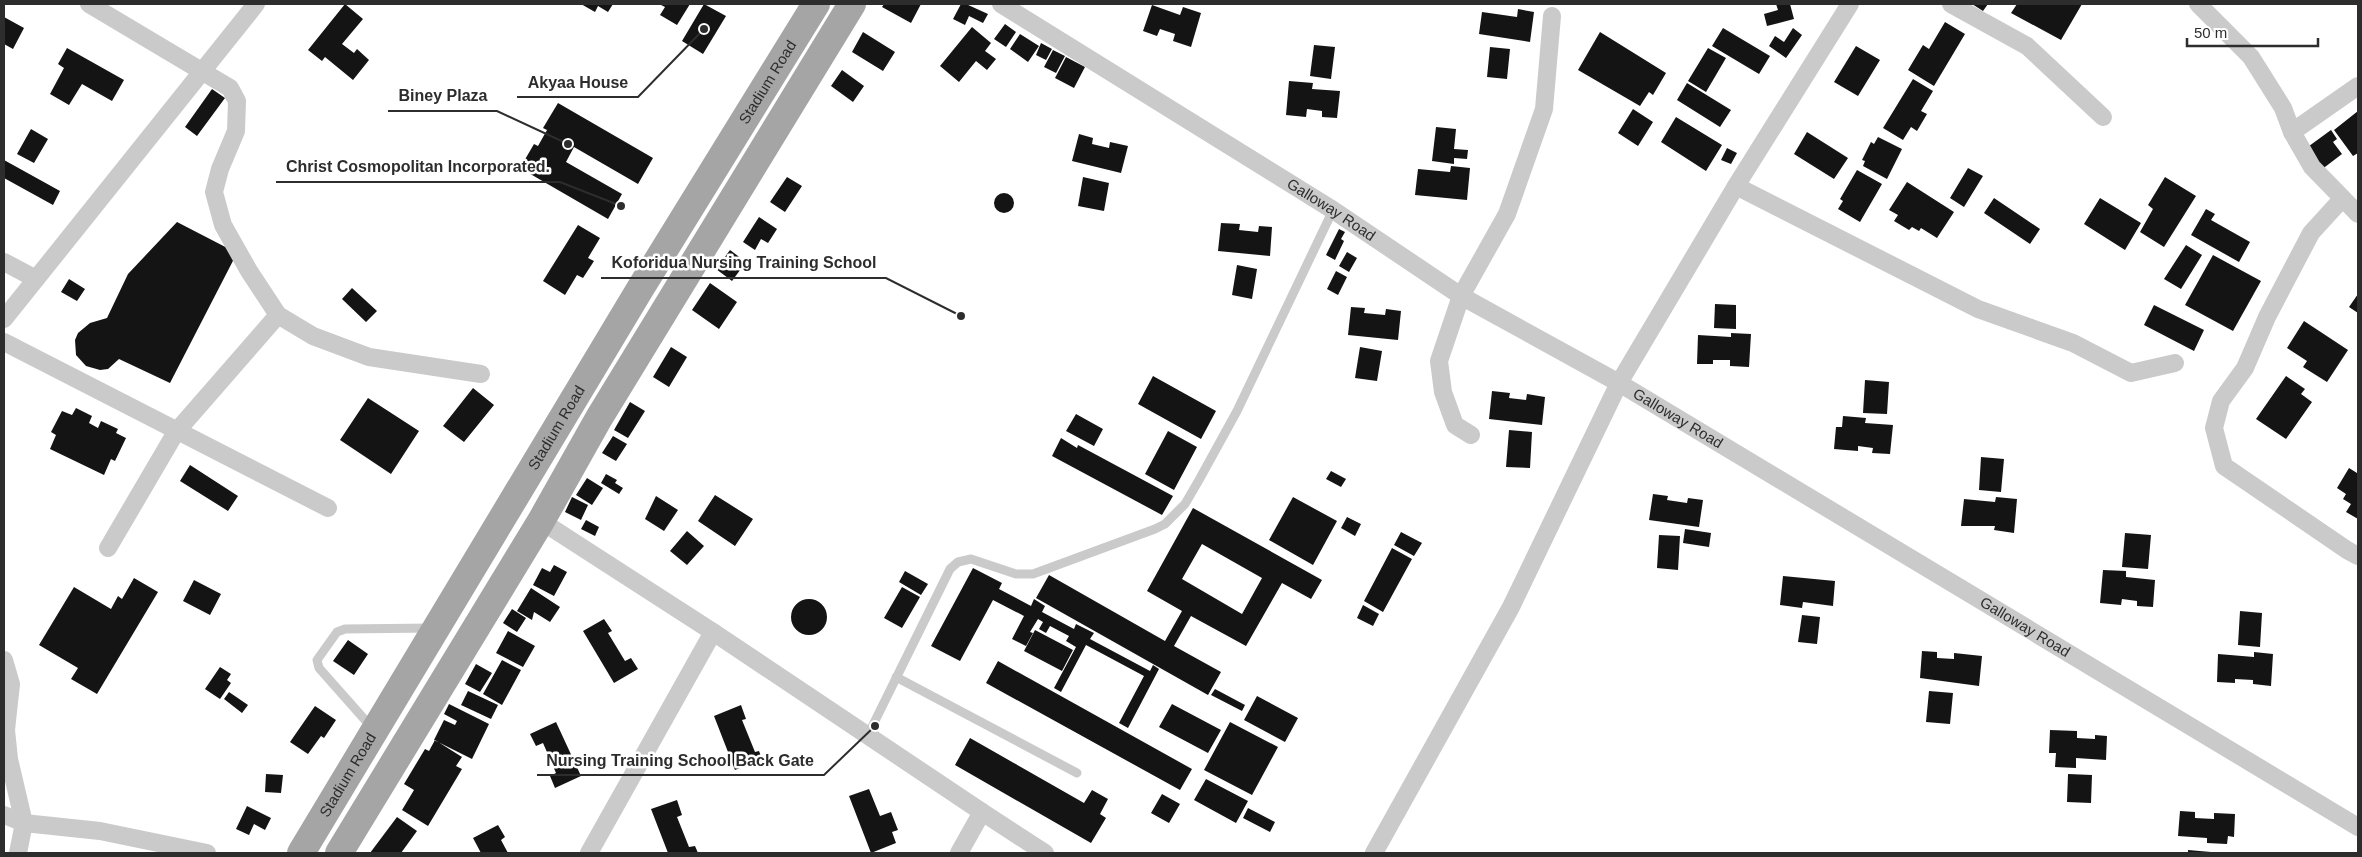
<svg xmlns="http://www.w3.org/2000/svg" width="2362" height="857" font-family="Arial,sans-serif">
	<rect width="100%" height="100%" fill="#fff"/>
	<!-- building -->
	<path fill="#141414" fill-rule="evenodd" d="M345 4 363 19 342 44 354 53 357 49 369 60 353 80 325 57 322 61 308 50Z
		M581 4H613L608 12 598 6 595 12Z
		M659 4H690L677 25 660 15 665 7Z
		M704 4 726 16 703 54 682 41Z
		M884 4H921L911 23 882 7Z
		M961 4H966L988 14 983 23 969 16 965 25 953 19Z
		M1776 4H1790L1794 19 1767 26 1764 14 1778 10Z
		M1972 4H1988L1983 11Z
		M2017 4H2082L2061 40 2011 13Z
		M1152 5 1180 15 1183 7 1201 13 1191 47 1173 41 1175 34 1160 29 1157 36 1143 31Z
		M1518 9 1534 12 1530 42 1479 34 1482 12 1517 17Z
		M4 17 24 28 13 49 4 44Z
		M1945 22 1965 34 1934 86 1908 70 1923 45 1929 49Z
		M1005 24 1016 32 1006 47 994 39Z
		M972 27 991 43 985 51 996 59 987 70 976 61 959 82 940 66Z
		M1723 28 1770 56 1759 74 1712 46Z
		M1793 28 1802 35 1786 58 1769 46 1775 36 1784 42Z
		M863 32 895 52 883 71 852 52Z
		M1600 32 1666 73 1653 95 1649 92 1640 106 1578 70Z
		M1020 34 1039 46 1028 62 1010 49Z
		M1041 43 1052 49 1046 60 1036 55Z
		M1314 45 1335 47 1331 79 1310 76Z
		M1856 46 1880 60 1858 96 1834 82Z
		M1490 47 1510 49 1507 79 1487 77Z
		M67 48 124 80 112 101 82 84 69 105 50 94 64 68 58 64Z
		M1708 48 1726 58 1706 92 1688 81Z
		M1053 50 1065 56 1056 73 1044 67Z
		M1066 57 1085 67 1074 88 1055 78Z
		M842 70 864 86 853 102 831 86Z
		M1913 79 1933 91 1921 111 1927 114 1917 131 1911 127 1903 140 1883 128Z
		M1289 81 1313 83 1312 89 1340 91 1337 118 1322 117V111L1307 109 1306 117 1286 115Z
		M1687 83 1731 110 1720 127 1677 100Z
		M212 89 225 98 197 136 185 127Z
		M558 103 653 158 638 184 574 147 566 162 622 194 608 219 520 168 534 144 538 146 547 130 543 128Z
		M1633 109 1653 122 1638 146 1618 133Z
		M2358 111V153L2353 156 2334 130Z
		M1676 117 1722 145 1706 171 1661 142Z
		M1436 127 1456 129 1454 149 1468 150 1467 159 1454 158V164L1432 161Z
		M31 129 48 139 34 163 17 154Z
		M2331 130 2337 139 2333 142 2342 154 2321 170 2305 149Z
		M1807 132 1848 158 1834 179 1794 154Z
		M1079 134 1093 138 1092 144 1109 148 1110 142 1128 146 1121 173 1072 161Z
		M1878 137 1902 149 1887 179 1863 166 1865 161 1862 160 1871 142 1874 144Z
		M1727 148 1737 153 1731 164 1721 160Z
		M4 160 60 191 53 205 4 178Z
		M1451 166 1470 168 1467 200 1415 195 1418 169 1450 172Z
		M1968 168 1983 176 1964 207 1950 198Z
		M1857 170 1882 184 1860 222 1838 209 1843 201 1840 199Z
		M787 177 802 186 785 212 770 202Z
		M1083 177 1109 183 1104 211 1078 206Z
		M2165 177 2196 196 2164 247 2140 232 2153 209 2148 205Z
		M1907 182 1954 212 1937 238 1921 228 1919 231 1912 227 1909 230 1894 221 1898 215 1889 210Z
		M994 203a10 10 0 1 1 20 0a10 10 0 1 1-20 0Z
		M1994 198 2040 229 2030 244 1984 213Z
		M2100 198 2141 223 2125 250 2084 224Z
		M2206 209 2215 214 2211 220 2250 242 2239 262 2191 235Z
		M759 217 777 229 768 243 761 239 755 250 743 242Z
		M177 222 237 253 170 383 119 359 108 369 100 370 86 366 76 355 75 340 78 333 90 323 107 318 128 274Z
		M1221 223 1240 224 1239 230 1258 232 1259 226 1272 227 1270 256 1218 251Z
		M578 225 600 238 588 258 594 261 583 278 577 275 565 295 543 281Z
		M1339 229 1345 232 1341 239 1344 241 1335 260 1326 255Z
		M2186 245 2202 255 2181 289 2164 279Z
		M730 250 746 262 732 281 716 269Z
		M1347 252 1357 258 1349 272 1339 266Z
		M2213 255 2261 281 2233 331 2185 305Z
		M1237 265 1257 269 1252 299 1232 295Z
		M1336 271 1347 277 1338 295 1327 289Z
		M69 279 85 289 77 301 61 292Z
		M710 283 737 302 719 329 692 310Z
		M352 288 377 311 366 322 342 299Z
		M2358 294V313L2349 307Z
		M1715 304 1736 305V329L1714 328Z
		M2154 305 2204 330 2194 351 2144 325Z
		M1351 307 1365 308 1364 313 1385 315 1386 309 1401 311 1398 340 1348 335Z
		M2304 321 2348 350 2327 382 2303 367 2307 361 2287 348Z
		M1731 333 1751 334 1749 367 1730 366V360H1713V364H1697L1698 335 1731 337Z
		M671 347 687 357 669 387 653 377Z
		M1360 347 1382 351 1377 381 1355 378Z
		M1153 376 1216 411 1201 439 1138 404Z
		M2286 376 2305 389 2301 394 2312 402 2286 439 2256 419Z
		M1865 380 1889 382 1887 414 1863 413Z
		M473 388 494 405 464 442 443 426Z
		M1492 391 1510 393 1509 398 1526 400 1527 394 1545 397 1542 425 1489 419Z
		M368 398 419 431 391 474 340 440Z
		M630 402 645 411 628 438 614 430Z
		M76 408 92 416 89 423 98 428 101 421 118 429 116 433 126 438 115 461 111 459 104 475 50 449 56 435 51 432 62 411 72 415Z
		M1076 414 1103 429 1094 446 1066 431Z
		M1843 416 1866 418 1865 423 1893 425 1890 454 1872 453 1873 448 1858 446V451L1834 449 1836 427H1842Z
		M1509 430 1532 432 1530 468 1506 467Z
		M1168 431 1197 447 1174 490 1145 474Z
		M613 436 627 444 616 461 602 453Z
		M1061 438 1077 448 1078 445 1173 496 1162 515 1052 456Z
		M1981 457 2004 459 2001 492 1979 490Z
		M190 465 238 496 228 511 180 481Z
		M2349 468 2357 473 2358 471V519L2346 512 2351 504 2343 499 2346 494 2337 488Z
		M1331 471 1346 479 1341 487 1326 479Z
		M606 474 617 480 615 483 623 488 619 494 601 483Z
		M587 478 603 488 592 505 576 495Z
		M1653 494 1668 496 1667 500 1687 503 1688 498 1703 500 1699 527 1649 520Z
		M715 495 753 519 735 546 698 521Z
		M656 496 678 510 664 531 645 519Z
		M572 497 588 505 581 520 565 512Z
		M1293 497 1337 521 1313 565 1269 540Z
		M1996 497 2017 499 2014 533 1994 530 1995 526H1961L1964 499 1995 502Z
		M1193 508 1322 580 1311 599 1282 583 1246 646 1191 616 1174 646 1221 672 1208 695 1036 598 1049 575 1165 641 1182 611 1147 591ZM1202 544 1262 578 1242 614 1182 579Z
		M1347 517 1361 524 1355 536 1341 528Z
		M586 520 599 527 595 536 581 529Z
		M1685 529 1711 533 1709 547 1683 543Z
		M687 531 704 546 687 565 670 551Z
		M1401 532 1422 543 1414 556 1394 545Z
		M2125 533 2151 535 2148 569 2122 567Z
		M1659 535 1680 536 1678 570 1657 568Z
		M1392 548 1412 559 1383 612 1364 601Z
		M554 565 567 572 554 596 533 585 542 568 550 572Z
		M973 568 1002 583 999 589 1031 606 1034 599 1045 606 1042 612 1074 629 1076 624 1094 633 1090 639 1150 671 1153 665 1159 669 1128 728 1119 723 1144 676 1086 645 1061 692 1054 688 1076 647 1066 641 1069 636 1050 626 1046 633 1039 629 1043 622 1038 619 1030 632 1033 633 1026 646 1012 639 1024 616 993 600 960 661 931 646Z
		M2103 570 2126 571V577L2155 580 2153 607 2137 606V601L2122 599 2121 605 2100 603Z
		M905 571 928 584 921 595 899 582Z
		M1783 576 1835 581 1833 606 1803 602 1802 608 1780 605Z
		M134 578 158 592 97 694 71 679 78 668 39 645 74 587 111 609 118 596 122 599Z
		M194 580 221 594 210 615 183 601Z
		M902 587 920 597 902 628 884 618Z
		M531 588 560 607 550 622 534 612 532 620 517 611Z
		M791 617a18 18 0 1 1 36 0a18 18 0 1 1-36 0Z
		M1363 605 1379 614 1373 626 1357 618Z
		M512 609 526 618 517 632 503 623Z
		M2240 611 2262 613 2260 647 2238 645Z
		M1802 615 1820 617 1817 644 1798 642Z
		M604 619 612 631 608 633 625 661 631 658 638 669 614 683 583 631Z
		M1035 630 1073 650 1062 671 1024 651Z
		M508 631 535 646 523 667 496 653Z
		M348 640 368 654 354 675 333 661Z
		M1922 651 1937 652V658L1954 659V653L1982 656 1979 686 1920 678Z
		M2254 652 2273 654 2271 686 2253 684V680L2235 679V683L2217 682 2218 654 2254 657Z
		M502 660 521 670 502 705 483 694Z
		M998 661 1192 769 1180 790 986 683Z
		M476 664 492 673 480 692 465 684Z
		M220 667 231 674 227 680 231 683 220 699 205 689Z
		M1215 689 1245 705 1242 711 1211 695Z
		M468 691 498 705 491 719 461 705Z
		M1929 691 1953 693 1950 724 1926 722Z
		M229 692 248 705 242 713 224 699Z
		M1257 696 1298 718 1285 742 1244 720Z
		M449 704 489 724 472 759 434 740 444 720 455 725 457 721 444 714Z
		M1172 704 1221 730 1208 753 1159 727Z
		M741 705 746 719 742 720 755 752 759 751 762 759 735 770 714 716Z
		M315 706 336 720 324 738 321 736 308 754 290 742Z
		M556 722 581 776 555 788 550 776 556 773 543 743 536 746 530 734Z
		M1230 722 1278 747 1252 795 1204 770Z
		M2050 730 2077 731V738L2095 739V735L2107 736 2106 760 2076 758V768L2055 767 2056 753H2049Z
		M970 738 1084 803 1092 790 1108 799 1100 814 1106 818 1091 843 955 765Z
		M435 740 462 757 456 766 462 769 428 826 402 810 414 790 404 784 425 749 429 751Z
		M266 774 283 775 281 793 265 792Z
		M2068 774 2092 775 2091 803 2067 802Z
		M1206 779 1248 801 1236 823 1194 800Z
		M869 789 880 816 891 812 898 830 892 832 896 843 871 853 849 796Z
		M1162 794 1180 804 1169 823 1151 813Z
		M677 800 682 815 677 817 689 847 695 846 698 853H668L651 809Z
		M247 806 271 818 265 830 254 824 249 835 236 829Z
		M1248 808 1275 822 1270 832 1243 818Z
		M2180 811 2195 812V818L2214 819V813L2235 814 2234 837 2228 836 2227 844 2207 843V838L2178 836Z
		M397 817 417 831 401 853H370Z
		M498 825 505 837 501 840 508 853H481L473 838Z
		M2188 850 2211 852V853H2188Z"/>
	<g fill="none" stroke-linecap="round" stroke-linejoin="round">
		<!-- lane -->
		<path stroke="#cacaca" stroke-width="9" d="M896 677 1077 773
			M373 729 319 668 317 660 337 632 345 629 432 628
			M867 737 950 569 958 562 971 559 1016 574H1033L1155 529 1165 524 1185 504 1199 480 1237 411 1333 210"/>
		<!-- street -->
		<g stroke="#cacaca" stroke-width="18">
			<path d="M89 4 230 88 237 101 236 131 220 169 214 192 223 225 249 271 278 315 313 336 369 357 481 374"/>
			<path id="s1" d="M1001 4 1333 210 1461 296 1619 383 2358 827"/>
			<path d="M1951 4 2027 46 2103 117"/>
			<path d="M2198 4 2251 57 2283 108 2292 132 2312 167 2358 214"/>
			<path d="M2292 132 2358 86"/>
			<path d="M1736 186 1978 309 2073 343 2131 373 2175 363"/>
			<path d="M2342 199 2311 233 2267 317 2245 368 2221 401 2214 428 2224 466 2347 550 2358 556"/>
			<path d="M4 262 36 279"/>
			<path d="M4 319 256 4"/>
			<path d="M4 342 328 508"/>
			<path d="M1471 435 1455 425 1443 392 1439 361 1461 296 1507 214 1544 109 1552 16"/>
			<path d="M541 521 713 632 982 812 959 853"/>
			<path d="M108 548 176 432 278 315"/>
			<path d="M4 660 11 684 6 730 9 759 24 823 100 831 207 853"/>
			<path d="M982 812 1045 853"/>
			<path d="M4 815 24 823 18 853"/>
			<path d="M589 853 713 632"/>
			<path d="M1374 853 1511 607 1619 383 1736 186 1850 4"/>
		</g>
		<!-- primary -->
		<g stroke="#a5a5a5" stroke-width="28">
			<path id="s2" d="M301 853 640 289 816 4"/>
			<path d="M339 853 541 521 599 418 852 4"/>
		</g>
	</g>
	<g text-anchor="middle" stroke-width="5" stroke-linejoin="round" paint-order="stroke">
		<!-- street labels -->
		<g font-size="15" fill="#2d2d2d" stroke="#fff">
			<text dy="5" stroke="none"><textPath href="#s2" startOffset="901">Stadium Road</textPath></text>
			<text dy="5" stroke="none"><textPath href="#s1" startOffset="389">Galloway Road</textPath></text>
			<text dy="5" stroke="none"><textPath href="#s1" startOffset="794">Galloway Road</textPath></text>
			<text dy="5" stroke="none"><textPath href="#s2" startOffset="496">Stadium Road</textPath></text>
			<text dy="5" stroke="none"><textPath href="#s1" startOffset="1199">Galloway Road</textPath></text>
			<text dy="5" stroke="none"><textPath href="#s2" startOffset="91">Stadium Road</textPath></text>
		</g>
	</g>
	<!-- callouts -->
	<path fill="none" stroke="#2d2d2d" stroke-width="2" d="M704 29L638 97H517M568 144L497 111H388M621 206L560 182H276M961 316L886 278H601M875 726L824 775H537"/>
	<g fill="#2d2d2d" stroke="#fff" stroke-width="2">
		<circle cx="704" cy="29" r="5"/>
		<circle cx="568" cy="144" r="5"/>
		<circle cx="621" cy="206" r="5"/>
		<circle cx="961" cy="316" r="5"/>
		<circle cx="875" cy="726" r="5"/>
	</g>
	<g font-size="16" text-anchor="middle" font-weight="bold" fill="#2d2d2d" stroke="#fff" stroke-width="5" stroke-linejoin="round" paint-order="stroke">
		<text x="578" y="88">Akyaa House</text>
		<text x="443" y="101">Biney Plaza</text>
		<text x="418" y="172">Christ Cosmopolitan Incorporated.</text>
		<text x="744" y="268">Koforidua Nursing Training School</text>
		<text x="680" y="766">Nursing Training School Back Gate</text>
	</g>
	<!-- border -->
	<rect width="2362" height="857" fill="none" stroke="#2d2d2d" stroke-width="10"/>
	<!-- scale -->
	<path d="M2187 38v8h131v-8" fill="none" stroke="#2d2d2d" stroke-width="2.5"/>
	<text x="2194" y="38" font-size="15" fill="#2d2d2d" stroke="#ffffff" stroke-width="4" paint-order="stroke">50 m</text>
</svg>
